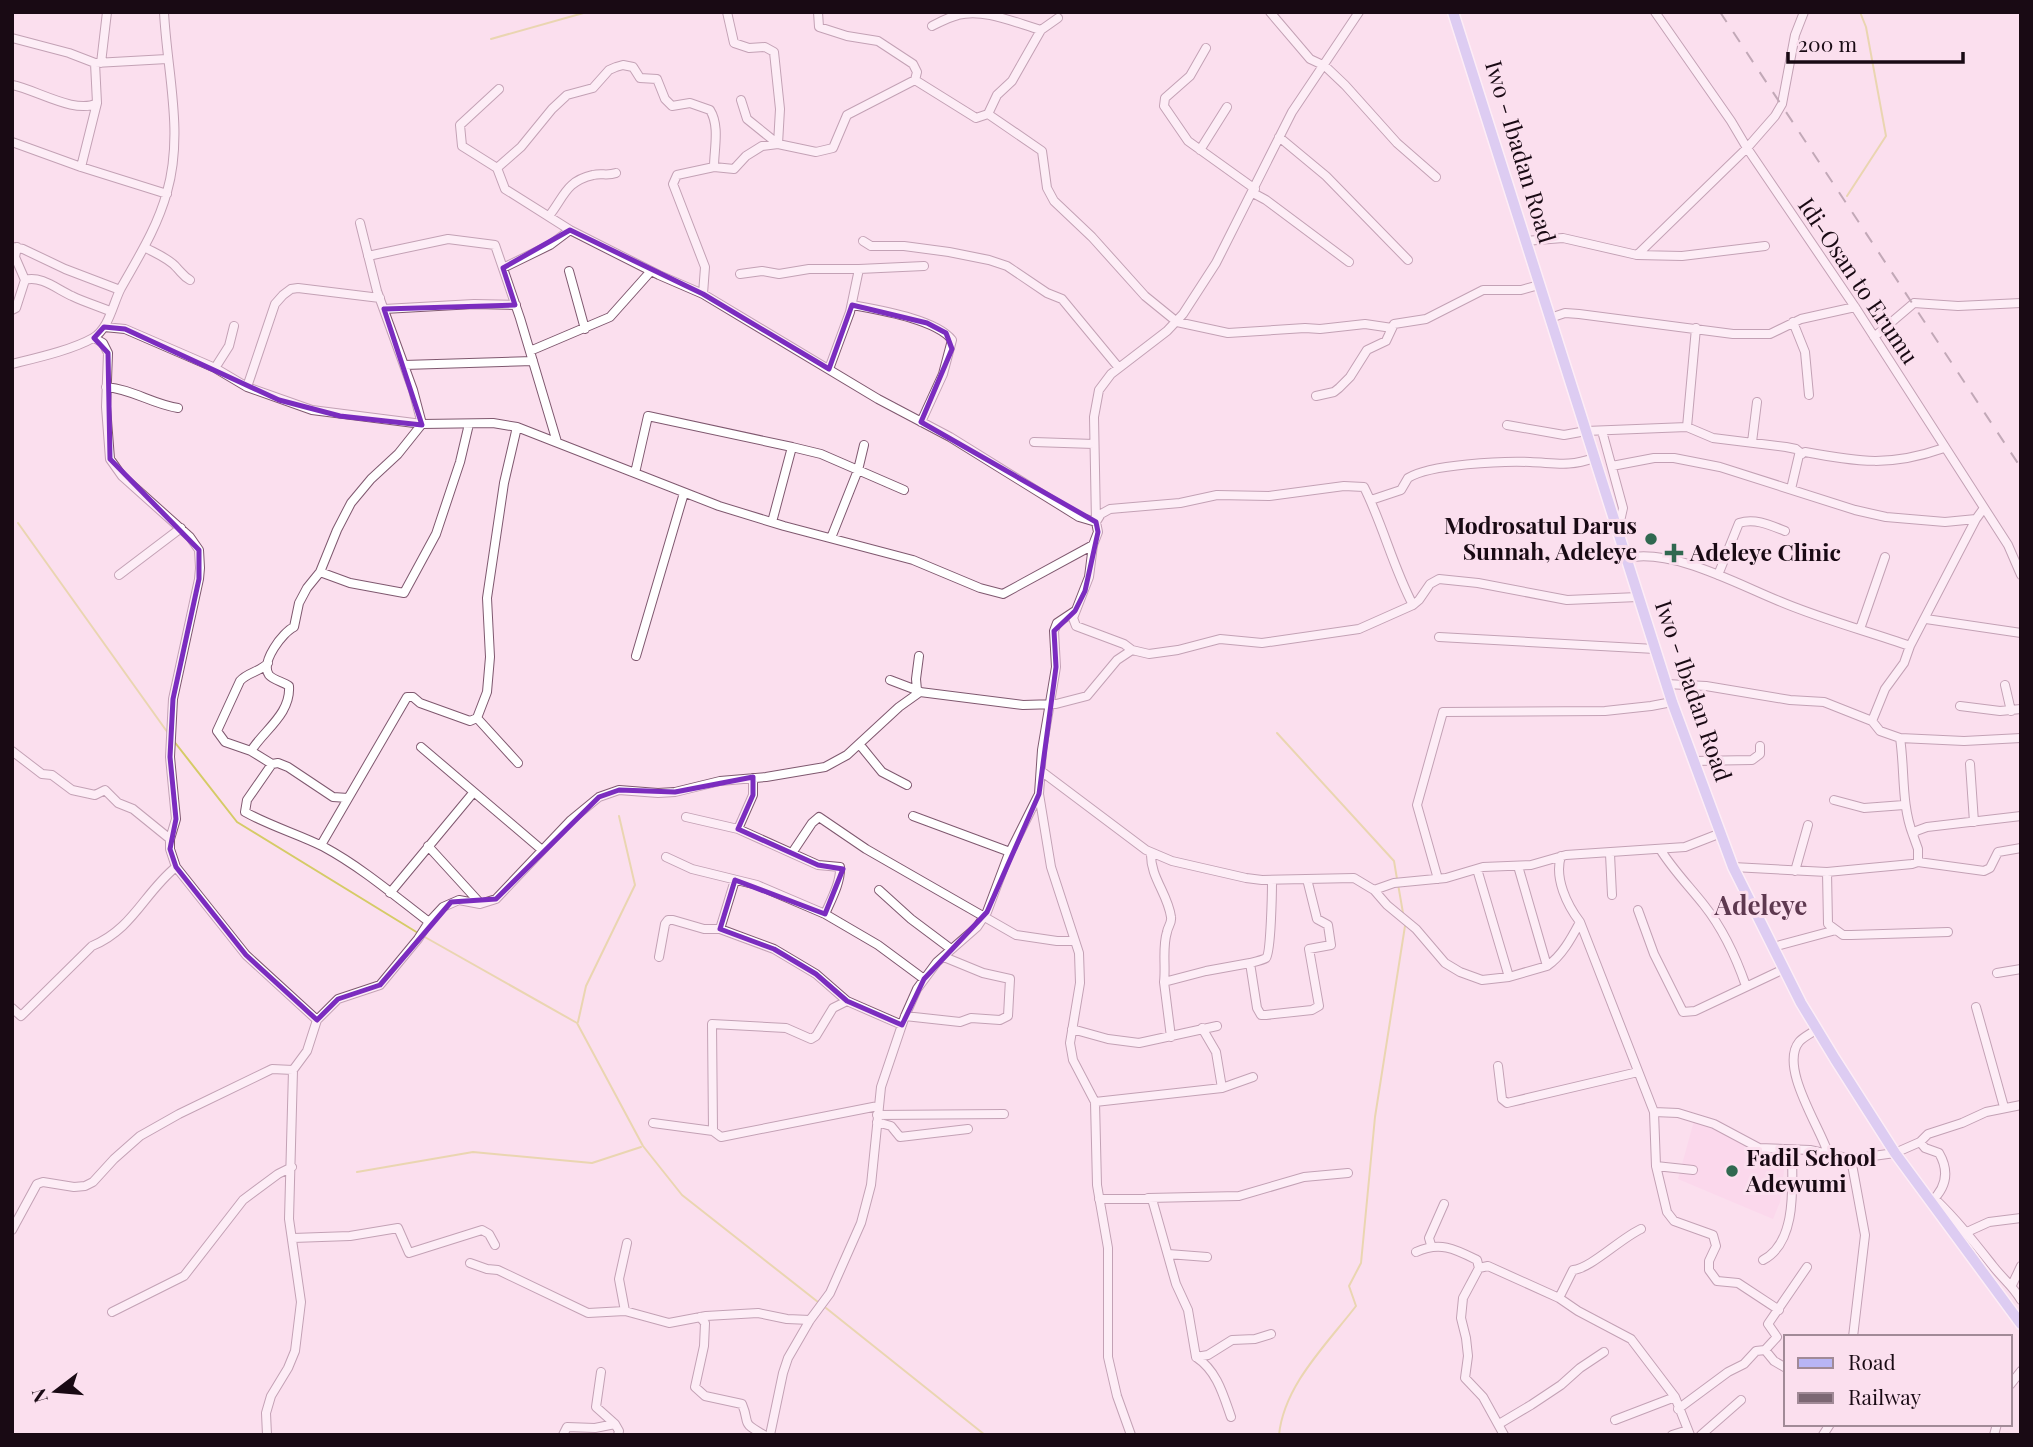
<svg xmlns="http://www.w3.org/2000/svg" width="2033" height="1447" font-family="'Playfair Display',serif">
	<rect width="100%" height="100%" fill="#fbdfee"/>
	<!-- built -->
	<path fill="#fbd0e8" d="M1694 1121 1759 1148 1786 1154 1780 1202 1773 1219 1678 1179Z"/>
	<g fill="none" stroke-linecap="round" stroke-linejoin="round">
		<!-- stream -->
		<path stroke="#d5cb66" stroke-width="2" d="M491 39 587 12
			M1847 196 1886 136 1866 27 1860 12
			M18 523 168 733
			M1277 733 1394 861 1397 879
			M173 740 237 822 418 933
			M1398 884 1403 913
			M423 936 577 1023 643 1146 682 1195 818 1302
			M578 1022 586 986 635 885 619 816
			M357 1172 473 1152 592 1163 641 1147
			M826 1308 985 1435
			M1279 1435C1284 1385 1327 1344 1356 1306L1349 1286 1361 1263 1375 1117 1405 926"/>
		<defs>
			<path id="minor" d="M727 12 734 43 749 48 765 47 774 52 780 109 778 144 747 119 741 100
				M818 12 819 27 847 36 878 41 913 64 917 72 915 80
				M1270 12 1310 59 1325 66 1345 85 1397 143 1436 177
				M1655 12 1731 121 1747 148 1855 307 2008 545 2021 575
				M1058 18 1041 30 1012 81 997 95 988 114 1042 151 1047 188 1054 201 1092 237 1145 296 1177 322 1228 333 1305 328 1320 329 1365 324 1392 328
				M932 26C940 22 949 17 958 15 984 8 1016 23 1041 30
				M12 38 69 53 95 63
				M1206 48 1190 76 1165 98 1164 106 1188 141 1255 189
				M101 63 107 12
				M12 85C35 89 76 115 97 103L95 63 167 59
				M499 89 460 125 462 146 497 168 505 189 570 230 659 275 703 294 878 399 950 437 1079 517 1096 522 1101 514 1110 509 1180 503 1217 495 1269 496 1344 486 1364 487C1383 525 1393 567 1413 605
				M1279 137 1326 176 1408 260
				M12 142 81 167 167 194
				M1200 150 1227 107
				M81 167 97 103
				M497 168 521 147 552 109 567 95 593 88 609 70 616 67 623 65 633 67 640 78 657 79 665 99 672 106 690 103 710 110C720 126 714 149 714 167
				M1253 193 1266 200 1349 262
				M549 216C564 197 566 181 593 175 601 173 608 176 616 173
				M863 241 871 246H904L949 252 989 260 1007 266 1047 293 1062 299 1119 368
				M1525 241 1563 238 1637 255 1747 148 1775 116 1782 104 1795 35 1804 12
				M12 247 23 249 65 269 120 290
				M17 247 15 257 25 280
				M146 248C155 253 170 259 177 268 182 273 183 276 190 280
				M1637 255 1682 256 1765 246
				M368 256 448 239 495 245 520 318 557 442
				M503 268 550 245 570 230
				M569 271 585 329
				M740 274 762 271 779 274 809 269H859
				M703 294 705 267 673 184 677 175 714 167 734 169 746 156 762 146 778 144 816 152 833 148 847 115 915 80 976 118 988 114
				M852 305C878 310 936 319 952 340L943 374 921 422
				M384 309 474 304 516 305
				M12 310 16 308 25 280C41 275 58 290 72 296 84 302 98 306 110 311
				M1550 318 1565 313 1579 314 1733 334H1770L1801 319 1855 307
				M1793 322 1805 352 1809 395
				M104 327 125 329 215 368 247 387 312 410 422 424 493 423 517 427 719 506 784 526 913 560 980 588 1003 594 1093 545 1098 532 1096 522 1094 417 1099 390 1111 374 1167 331 1183 314 1216 263 1292 112 1359 12
				M1874 337 1914 303 1958 306 2021 303
				M94 338 103 343 108 353 106 407 110 459 122 476 190 537 199 550 200 568 199 579 173 699 170 757 176 819 170 839V849L176 867 246 955 317 1020
				M530 351 610 317 651 271
				M12 364C36 358 72 350 93 338 109 329 113 303 121 288 139 256 157 228 167 192 184 133 167 72 164 12
				M404 365 533 361
				M215 368 229 346 234 326
				M829 369 850 312 859 269 924 266
				M106 387C132 389 152 404 178 408
				M247 387 275 304 283 295 291 289 298 288 380 298
				M1316 396 1334 392 1339 388 1350 377 1367 350 1386 341 1394 324 1426 319 1483 290H1521L1539 285
				M1507 425 1564 435 1586 431 1687 427 1713 438 1786 447 1796 449 1802 454
				M1687 427 1696 328
				M1602 431 1623 508 1618 530
				M1034 442 1094 444
				M1752 442 1757 402
				M1612 466 1654 458H1674L1720 467 1855 510 1886 517 1945 522 1976 519 1984 508
				M635 473 648 416 792 447
				M1791 489 1799 455 1805 452C1860 462 1890 467 1944 448
				M1371 500 1401 490 1408 478C1430 464 1503 461 1530 462 1556 463 1569 467 1594 458
				M772 522 792 447 821 454 904 490
				M831 538 858 470 864 445
				M1093 545 1089 577 1073 618 1076 626 1124 644 1132 650 1149 654 1178 650 1220 639 1262 643 1359 629 1413 605 1419 600 1430 584 1439 579 1478 583 1567 600 1638 597
				M1627 558C1672 548 1737 584 1779 601 1821 619 1867 631 1910 646
				M320 572 350 583 404 593 436 534 460 462 469 424
				M119 575 181 528
				M1718 575 1739 523C1755 518 1770 525 1785 531
				M1075 611 1057 623 1054 631 1056 667 1042 750 1039 794 1051 867 1079 953 1080 983 1070 1043 1073 1060 1095 1102 1097 1185 1108 1248V1357L1117 1396 1131 1435
				M1926 619 2021 633
				M1860 629 1885 557
				M1439 637 1655 649
				M636 656 684 493
				M268 663C260 672 248 672 240 681L217 731 225 742 251 751 272 764 278 763 288 767 333 797 348 798
				M890 680 919 691
				M1666 684 1706 686 1790 700 1824 702 1872 721 1880 731 1900 738 1964 741 2021 738
				M2005 685 2011 711
				M917 690 916 679 919 656
				M1960 706 2000 711 2021 709
				M477 718 518 763
				M1872 721 1885 689 1904 663 1910 646 1976 519
				M1900 738C1905 770 1901 804 1913 835
				M860 745 882 772 907 785
				M421 747 542 850
				M12 751 42 774 52 775 72 790 95 795 105 790 118 803 133 809 170 839
				M251 751C264 730 291 714 289 686 284 682 273 680 269 675 260 662 283 632 294 627L299 603 307 588 320 572 337 530 351 503 371 479 398 454 422 424 413 390 377 291 360 223
				M1693 761 1752 760 1760 754V746
				M272 764 247 800 245 812C270 826 298 834 324 847 361 867 395 896 429 922
				M1970 764 1974 822
				M1041 771 1146 850 1172 861 1246 878 1262 880 1354 878 1374 890 1387 905 1416 929 1445 963 1460 972 1482 980 1509 977 1547 966C1562 956 1572 937 1580 922 1567 905 1554 878 1561 856
				M1834 800 1864 808 1904 805
				M913 816 1010 852
				M686 817 738 829 818 865 840 867C841 882 831 900 825 914
				M738 829 753 795V778
				M321 845 407 697H413L420 703 470 721 477 718 487 692 490 657 487 598 504 483 517 427
				M428 846 480 903
				M1660 849C1673 870 1689 886 1704 905 1723 929 1736 957 1746 986
				M792 853 812 823 819 817 866 849 1016 935 1057 941H1074
				M1151 853C1150 877 1168 894 1171 917 1172 923 1168 926 1167 932 1162 948 1166 966 1164 982
				M1610 854 1612 895
				M666 857 692 869 757 885 825 914 878 945 924 979
				M1918 862 1984 871 1990 868 1998 852 2021 848
				M1518 866 1547 966
				M1733 867 1827 872 1912 864 1918 862V849L1913 835 1916 831 1927 827 2021 816
				M1477 869 1509 977
				M1795 871 1808 825
				M1827 872 1828 924 1843 935H1851L1948 932
				M1438 879 1417 805 1443 712 1605 711 1651 706 1672 702
				M1272 880C1272 891 1271 953 1266 958 1263 960 1254 962 1250 963L1257 1008 1261 1015H1266L1312 1010 1319 1006 1309 949 1331 945 1328 925 1317 919 1307 879
				M879 890 911 919 951 949
				M1374 890 1394 883 1446 878 1483 867 1531 865 1566 855 1685 847 1721 833
				M390 893 473 793
				M1638 910 1654 954 1683 1012 1695 1011 1784 969
				M1580 922 1654 1112 1656 1166 1667 1212 1674 1221 1713 1235 1716 1246 1709 1261V1270L1717 1281 1738 1283 1779 1310
				M720 929 735 880
				M1773 947 1836 930
				M659 957 665 924 668 920H673L704 929H720L774 949 816 974 847 1001 902 1025
				M1997 973 2021 969
				M847 1001 833 1008 816 1036 811 1039 786 1028 712 1024 713 1131 721 1137 878 1106
				M1976 1007 2004 1107
				M12 1008 21 1016 92 946C133 929 144 893 176 867
				M905 1016 960 1022 971 1018 1000 1020 1008 1016 1010 979 983 973 944 957
				M1202 1028 1216 1052 1222 1088
				M1072 1029 1108 1039 1139 1043 1217 1026
				M1817 1029C1812 1033 1803 1037 1799 1042 1779 1067 1820 1127 1828 1153
				M1171 1037 1164 982 1206 971 1250 963
				M1498 1066 1502 1099 1507 1103 1638 1072
				M1095 1102 1222 1088 1253 1077
				M1654 1112 1678 1113 1714 1124 1759 1148 1810 1150 1851 1159 1895 1153 1920 1142 1928 1134 1962 1123 1986 1112 2021 1105
				M877 1115 1004 1114
				M877 1122 891 1126 900 1137 968 1129
				M653 1123 713 1131
				M1920 1142 1925 1148 1939 1153C1950 1172 1946 1188 1931 1202
				M1851 1159 1865 1235 1853 1337
				M1656 1166 1693 1170
				M1148 1198 1239 1196 1304 1177 1348 1173
				M1099 1199H1152L1176 1284 1188 1310 1196 1357C1217 1371 1223 1394 1231 1417
				M1935 1199C1957 1220 1974 1242 1993 1266 2003 1279 2013 1286 2021 1300
				M12 1230 37 1184 43 1182 74 1187 85 1186 93 1182 114 1159 140 1136 179 1114 272 1069 293 1070 307 1051 317 1020 338 999 380 985 418 939 429 922 443 907 459 900 480 904 496 899 571 820 599 797 619 790 658 793 675 792 720 781 766 777 825 767 847 755 899 707 920 692 1023 705 1056 704 1087 696 1117 660 1132 650
				M1967 1232 1989 1222 2021 1218
				M293 1238 350 1236 398 1228 409 1253 482 1230 489 1234 495 1245
				M1431 1245 1429 1238 1444 1204
				M1416 1252C1440 1241 1455 1249 1477 1260L1479 1268
				M1168 1254 1207 1257
				M1763 1260C1798 1242 1792 1183 1792 1150
				M470 1263 487 1269 498 1270 588 1313 625 1311 669 1323 706 1316 758 1313 787 1319 810 1320
				M2012 1285 2021 1266
				M1559 1298 1573 1270C1590 1269 1621 1238 1641 1229
				M625 1311 619 1279 627 1243
				M112 1312 184 1276 243 1200 278 1174 292 1167
				M700 1317 705 1323 704 1346 695 1387 705 1396 742 1404C751 1425 739 1421 764 1435
				M1765 1350 1777 1337 1768 1324 1807 1267
				M1196 1357 1208 1355 1232 1340 1255 1339 1271 1334
				M601 1372 596 1407 615 1424
				M2010 1385 2021 1371
				M1678 1409 1728 1372 1744 1364 1756 1351 1765 1350 1774 1361 1786 1368
				M1615 1420 1675 1397
				M1499 1424 1531 1405 1561 1385 1580 1368 1604 1352
				M267 1435 266 1413 271 1396 288 1368 295 1351 301 1302 289 1219 293 1070
				M563 1435 567 1427 595 1428 615 1424 619 1431 618 1435
				M770 1435 783 1373 788 1358 810 1320 830 1293 861 1223 871 1185 881 1087 905 1016 917 989 937 962 977 927 987 912 1008 856 1038 796
				M1504 1435 1483 1397 1465 1378 1468 1356 1466 1338 1461 1318 1463 1298 1479 1268 1488 1266 1559 1298 1578 1311 1631 1339 1675 1397 1690 1435
				M1672 1435 1688 1430
				M1701 1435 1741 1400
				M1823 1435 1830 1424
				M1994 1435 1997 1424"/>
			<path id="major" d="M1453 12 1672 702 1733 867 1801 1003 1835 1059 1895 1153 2021 1324"/>
		</defs>
		<!-- minor casing -->
		<use href="#minor" stroke="#7f586f" stroke-width="10"/>
		<!-- major casing -->
		<use href="#major" stroke="#fff" stroke-width="13"/>
		<!-- minor -->
		<use href="#minor" stroke="#fff" stroke-width="8"/>
		<!-- major -->
		<use href="#major" stroke="#b8b5f5" stroke-width="10"/>
		<!-- rail -->
		<path stroke="#7c6773" stroke-width="2" stroke-dasharray="12 12" stroke-linecap="butt" d="M1720 12 2021 468"/>
	</g>
	<!-- marked area -->
	<path d="M0 0H2033V1447H0ZM570 230 703 294 829 369 852 305 927 323 946 333 952 349 921 422 1096 522 1098 532 1085 591 1075 611 1054 631 1056 667 1039 794 987 912 924 979 902 1025 847 1001 816 974 774 949 720 929 735 880 825 914 843 869 818 865 738 829 753 795V777L675 792 619 790 599 797 496 899 451 902 380 985 338 999 317 1020 246 955 176 867 170 849 176 819 170 757 173 699 199 579V550L110 459 108 353 94 338 104 327 125 329 279 400 340 416 422 425 384 309 515 305 503 268Z" fill="#fbdfee" fill-opacity=".55" fill-rule="evenodd"/>
	<path fill="none" stroke="#7b2cbf" stroke-width="5" stroke-linejoin="round" d="M570 230 703 294 829 369 852 305 927 323 946 333 952 349 921 422 1096 522 1098 532 1085 591 1075 611 1054 631 1056 667 1039 794 987 912 924 979 902 1025 847 1001 816 974 774 949 720 929 735 880 825 914 843 869 818 865 738 829 753 795V777L675 792 619 790 599 797 496 899 451 902 380 985 338 999 317 1020 246 955 176 867 170 849 176 819 170 757 173 699 199 579V550L110 459 108 353 94 338 104 327 125 329 279 400 340 416 422 425 384 309 515 305 503 268Z"/>
	<!-- markers -->
	<g fill="#306850" stroke="#fbdfee" stroke-width="2.5">
		<circle cx="1651" cy="539" r="7"/>
		<path d="M1670.5 542.5h7v7h7v7h-7v7h-7v-7h-7v-7h7z"/>
		<circle cx="1732" cy="1171" r="7"/>
	</g>
	<g text-anchor="middle" stroke-width="6" stroke-linejoin="round" paint-order="stroke">
		<!-- street labels -->
		<g font-size="23" fill="#190a14" stroke="#fbdfee">
			<text transform="translate(1520 152) rotate(73)" y="8">Iwo - Ibadan Road</text>
			<text transform="translate(1858 281) rotate(56)" y="8">Idi-Osan to Erumu</text>
			<text transform="translate(1693 691) rotate(71)" y="8">Iwo - Ibadan Road</text>
		</g>
		<!-- poi labels -->
		<g font-size="23" font-weight="bold" fill="#190a14" stroke="#fbdfee" text-anchor="start">
			<text x="1637" y="534" text-anchor="end">Modrosatul Darus<tspan x="1637" dy="26">Sunnah, Adeleye</tspan></text>
			<text x="1690" y="561">Adeleye Clinic</text>
			<text x="1746" y="1166">Fadil School<tspan x="1746" dy="26">Adewumi</tspan></text>
		</g>
		<!-- quarter labels -->
		<g font-size="26" font-weight="bold" fill="#5e3950" stroke="#fbdfee">
			<text x="1761" y="915">Adeleye</text>
		</g>
	</g>
	<!-- border -->
	<rect width="2033" height="1447" fill="none" stroke="#190a14" stroke-width="28"/>
	<!-- legend -->
	<rect x="1784" y="1335" width="228" height="91" fill="#fbdfee" stroke="#a18a97" stroke-width="2"/>
	<rect x="1798" y="1358" width="35" height="10" fill="#b8b5f5" stroke="#a18a97" stroke-width="2"/>
	<text x="1848" y="1370" font-size="21" fill="#190a14">Road</text>
	<rect x="1798" y="1393" width="35" height="10" fill="#7c6773" stroke="#a18a97" stroke-width="2"/>
	<text x="1848" y="1405" font-size="21" fill="#190a14">Railway</text>
	<!-- north arrow -->
	<g transform="translate(56 1391) rotate(254)" stroke="#fbdfee" stroke-width="5" paint-order="stroke">
	<path d="M0-5L12 26L0 18L-12 26Z" fill="#190a14"/>
	<text y="-10" font-size="19" font-weight="bold" text-anchor="middle" fill="#190a14">N</text>
	</g>
	<!-- scale -->
	<path d="M1788 52v10h175v-10" fill="none" stroke="#190a14" stroke-width="3.5"/>
	<text x="1798" y="52" font-size="21" fill="#190a14" stroke="#fbdfee" stroke-width="5" paint-order="stroke">200 m</text>
</svg>
